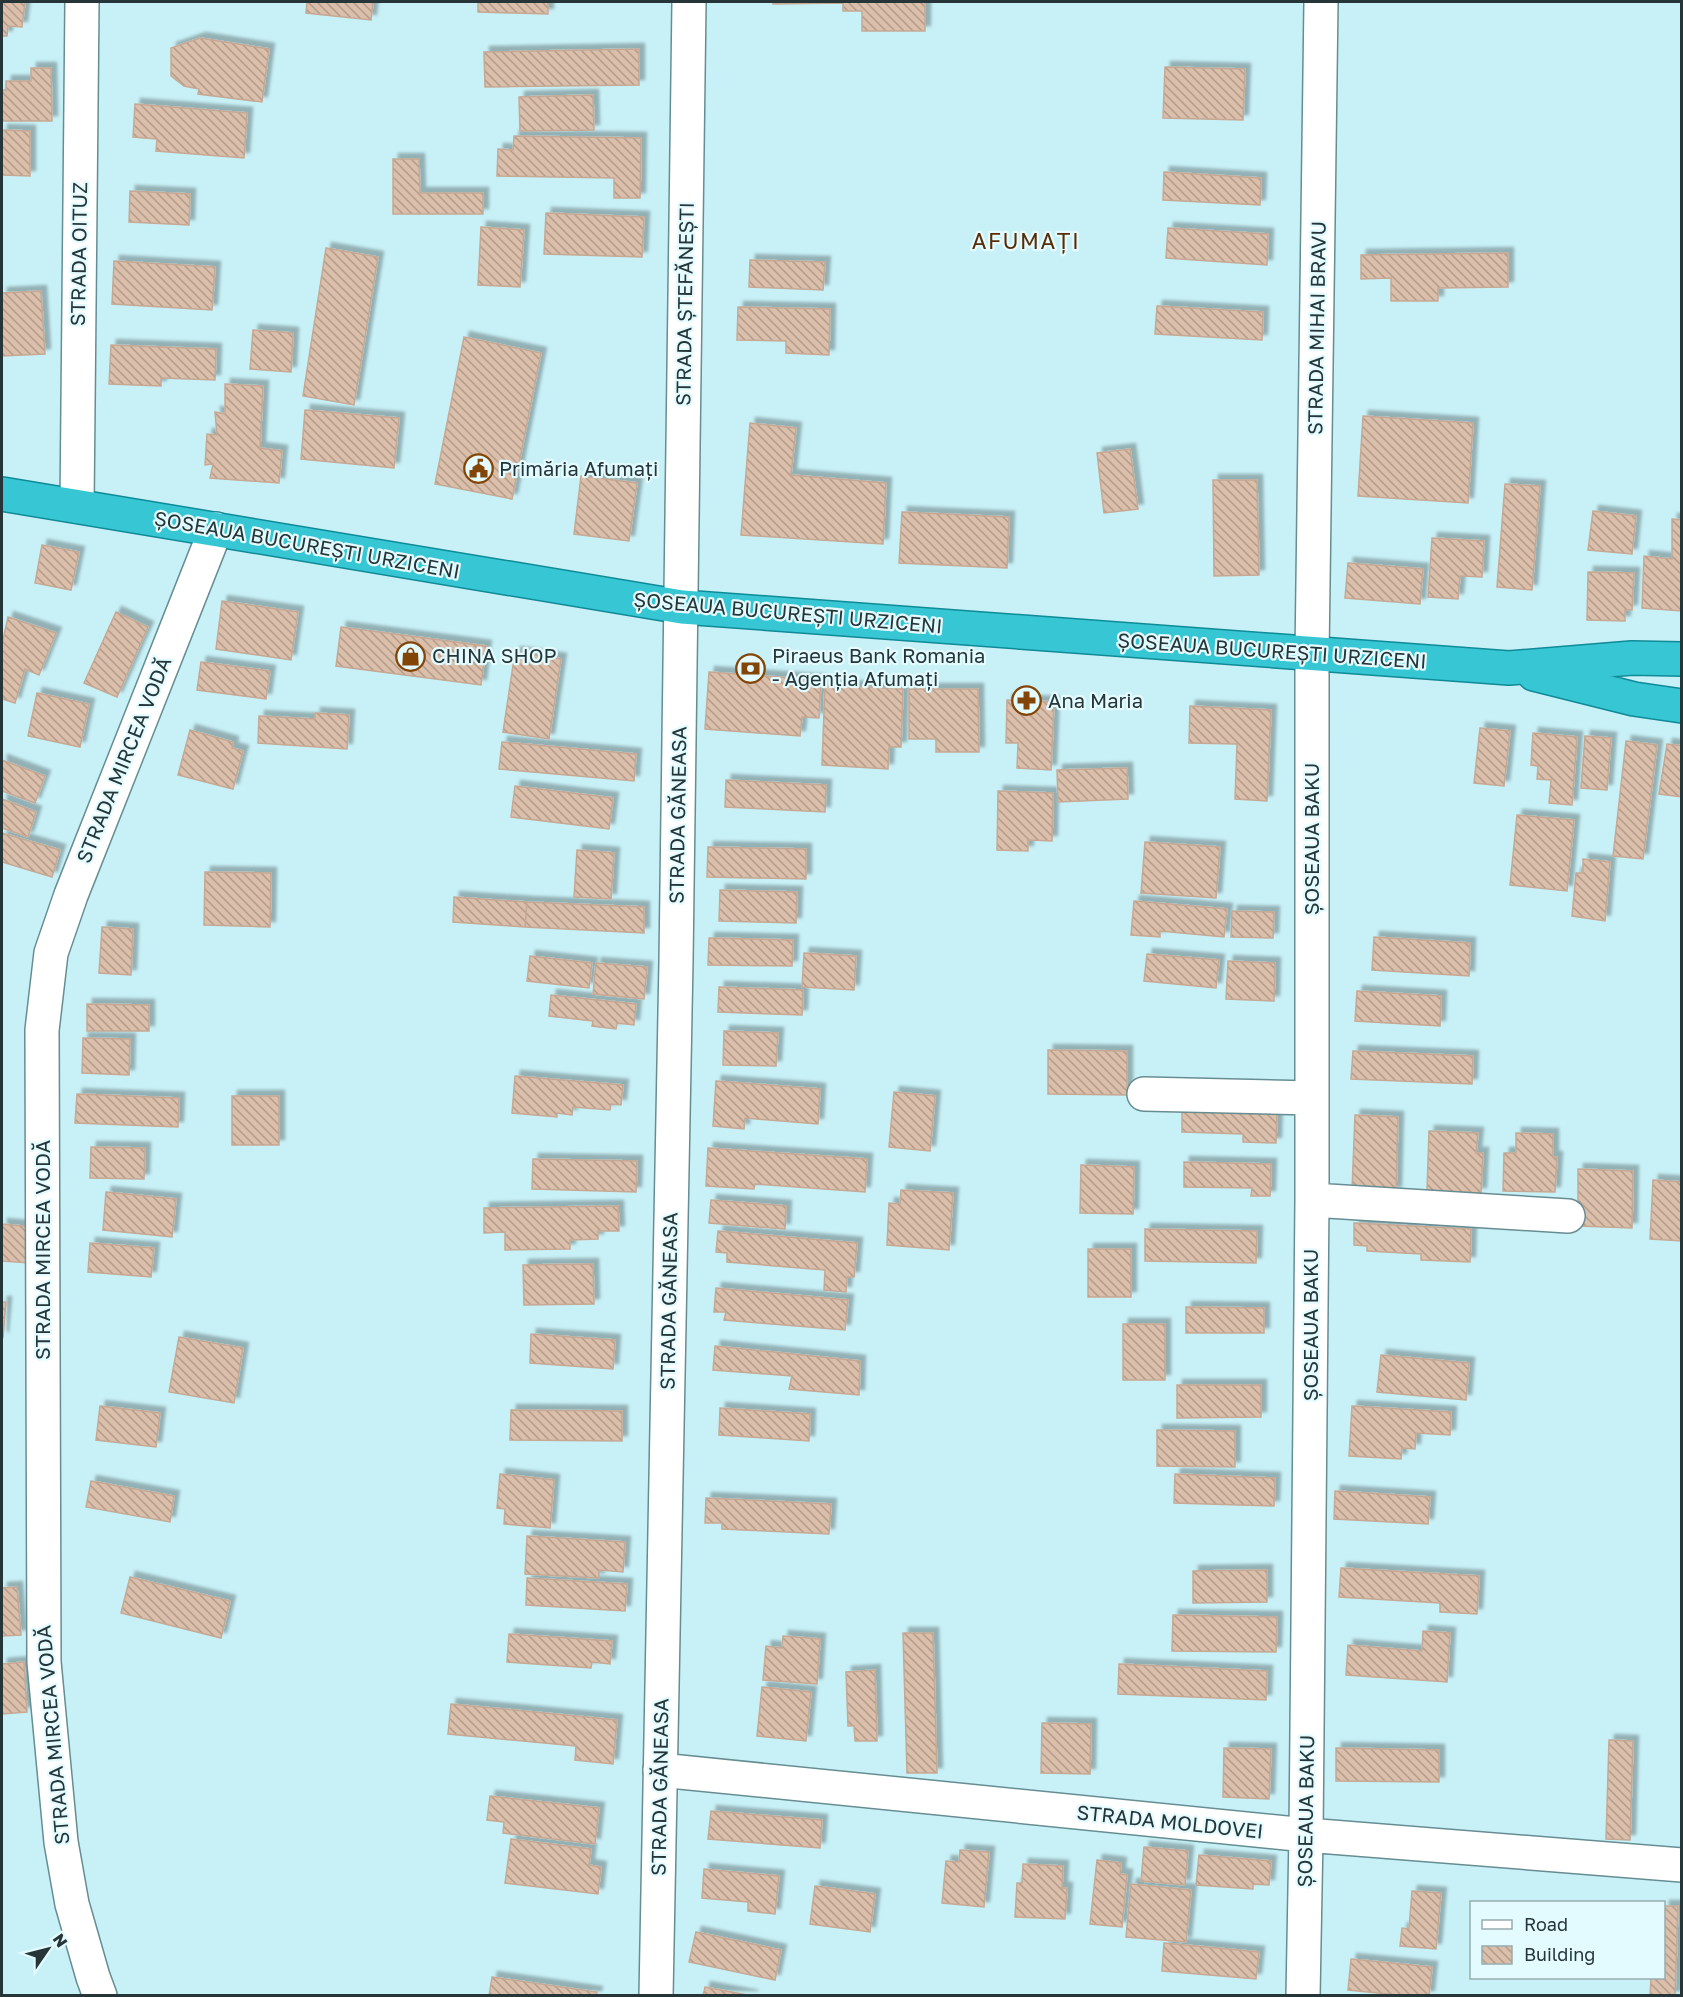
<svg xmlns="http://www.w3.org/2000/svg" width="1683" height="1997" font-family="'Golos Text',sans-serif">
	<defs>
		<pattern id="building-back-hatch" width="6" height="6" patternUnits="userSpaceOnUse" patternTransform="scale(1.5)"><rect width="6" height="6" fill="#dcbfaa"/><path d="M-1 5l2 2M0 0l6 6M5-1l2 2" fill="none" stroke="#b29c8b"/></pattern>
		<filter id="shadow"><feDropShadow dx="5.5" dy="-5.5" stdDeviation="1.5" flood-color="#0004"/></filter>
	</defs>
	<rect width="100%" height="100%" fill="#c8f1f7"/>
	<!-- building -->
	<path fill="url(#building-back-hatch)" stroke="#c5a995" stroke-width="1.5" filter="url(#shadow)" d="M2 2H25L22 27 8 26 7 36H2Z
		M307 2H373L371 20 306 13Z
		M478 2H548V14L478 12Z
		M773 2H925V31H862V11H843V3L773 4Z
		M200 38 269 49 262 102 198 94 199 89 184 86 171 76V48Z
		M639 49V85L485 87 484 52Z
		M1165 67 1245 69 1243 120 1163 118Z
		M31 68H51L52 121H2V90H6V81H31Z
		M593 95 594 130 520 131 519 97Z
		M135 104 247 113 244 158 156 151 157 139 133 137Z
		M2 130 30 131V176L2 175Z
		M514 136 641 138 640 198H614V178L497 176 498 149 513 150Z
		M393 159H419L420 193H483V214H393Z
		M1164 172 1261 178 1260 205 1163 200Z
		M130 191 190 194 189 225 129 222Z
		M546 213 644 217 642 257 544 254Z
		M481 227 524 230 520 287 478 285Z
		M1168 228 1268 234 1267 265 1166 258Z
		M326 248 378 257 354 405 303 396Z
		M1508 253V287L1438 288V301H1391V278L1361 279V255Z
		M750 260 825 262 823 290 749 287Z
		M114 261 215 267 212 310 112 304Z
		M41 291 45 354 2 356V293Z
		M1157 306 1263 312 1262 340 1155 334Z
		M738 307 830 309 829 355 786 353V341L737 340Z
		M253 330 293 333 291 372 250 369Z
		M464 337 541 353 512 499 435 484Z
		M111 345 216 349 215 380 161 378V386L109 384Z
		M225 384 263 386 260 448 282 451 279 483 210 478 213 464 205 465 207 434 217 435 215 412 225 414Z
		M305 410 399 418 394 468 301 459Z
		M1363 416 1473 423 1468 503 1358 496Z
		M750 423 796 428 791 475 886 483 883 544 741 535Z
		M1130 449 1138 509 1104 513 1097 453Z
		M581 476 637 483 629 541 574 534Z
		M1213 480H1257L1259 575 1214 576Z
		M1505 484 1540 486 1532 590 1497 587Z
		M1593 511 1636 516 1632 554 1588 550Z
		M902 512 1009 517 1007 568 899 563Z
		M1672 519 1682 520V611L1642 608 1644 556 1672 559Z
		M1432 538 1484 541 1482 577 1460 576 1458 599 1428 597Z
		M42 545 79 552 71 590 35 583Z
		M1348 563 1423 569 1420 604 1345 598Z
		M1588 572 1634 573 1632 610H1625V621L1587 620Z
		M222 601 298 612 291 660 216 649Z
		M116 612 148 627 117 697 84 683Z
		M8 617 56 633 39 675 25 669 15 703 2 699V644Z
		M341 627 486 646 481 685 336 666Z
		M515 652 561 659 549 739 503 732Z
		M201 662 270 671 266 699 197 690Z
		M709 672 821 680 819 718 802 717 800 736 705 729Z
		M825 685 903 689 901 747H889L888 769 822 765Z
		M909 689H978L979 752H936V739H909Z
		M37 693 89 704 80 747 28 736Z
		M1007 700 1054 702 1051 770 1017 768 1018 743H1006Z
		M1190 706 1271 710 1267 801 1235 799 1237 744 1189 743Z
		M315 713 349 715 347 749 258 743 259 716 315 719Z
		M1480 728 1510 731 1504 786 1474 783Z
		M190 730 233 742 232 748 243 751 233 789 178 775Z
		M1533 733 1577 737 1572 805 1549 803 1551 780 1537 779 1538 766 1531 765Z
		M1585 736 1611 738 1607 790 1581 788Z
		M1626 741 1657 745 1643 859 1613 856Z
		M502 742 636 754 634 781 499 769Z
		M1667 744 1682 746V797L1659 794Z
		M2 760 45 776 35 803 2 791Z
		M1127 768 1128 799 1058 802 1057 770Z
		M726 780 826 785 825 812 725 807Z
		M515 786 613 798 609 829 511 817Z
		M998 791 1053 793 1052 841 1028 840V851L997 850Z
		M2 799 36 812 28 837 2 828Z
		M1517 815 1574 820 1567 891 1510 885Z
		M2 833 60 850 52 877 2 862Z
		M1145 842 1220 847 1216 898 1141 893Z
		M708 847 806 849V879L707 877Z
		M577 850 614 853 611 899 574 897Z
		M1583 859 1610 862 1605 921 1572 916 1576 873H1583Z
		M205 872 271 873 270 927 204 925Z
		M720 890 797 892 796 923 719 921Z
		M454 897 527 902 525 927 453 922Z
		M1134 901 1227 909 1224 937 1160 931V937L1131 935Z
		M527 902 644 907V933L525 927Z
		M1232 911 1274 912 1273 938 1231 937Z
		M102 927 133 929 131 975 99 973Z
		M1374 937 1470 943 1469 976 1372 970Z
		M709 938 793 940 792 966 708 965Z
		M804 953 856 956 854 990 802 987Z
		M1147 954 1219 960 1216 988 1144 981Z
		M530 956 592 963 589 988 527 981Z
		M1228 961 1275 963 1274 1001 1226 999Z
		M596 963 647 967 644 999 593 994Z
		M719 987 803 990 802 1015 718 1012Z
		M1357 991 1441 996 1440 1026 1355 1021Z
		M551 995 636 1004 634 1025 617 1023 616 1029 592 1026 593 1021 549 1016Z
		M87 1004 149 1005V1031H87Z
		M724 1031 778 1033 776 1066 723 1065Z
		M83 1038 130 1039 129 1075 82 1073Z
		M1048 1050 1127 1051V1095L1048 1094Z
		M1353 1051 1473 1056 1472 1084 1351 1079Z
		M515 1076 623 1085 621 1105 611 1104 610 1110 573 1107 572 1115 557 1113V1117L512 1113Z
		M716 1081 820 1089 818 1124 745 1118 744 1129 713 1126Z
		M894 1092 935 1096 930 1151 889 1147Z
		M77 1094 179 1098 178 1127 75 1123Z
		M232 1096H279V1145H232Z
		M1182 1106 1277 1109 1276 1143 1243 1142V1134L1182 1132Z
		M1355 1115 1398 1117 1396 1192 1352 1190Z
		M1429 1131 1478 1133 1476 1153H1483L1481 1193 1427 1191Z
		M1516 1133 1553 1134V1157H1557L1555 1192 1503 1191 1504 1153H1516Z
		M91 1147 145 1148 144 1179 90 1178Z
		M708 1148 867 1159 865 1192 755 1184 754 1189 706 1186Z
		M533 1159 637 1161 636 1192 532 1189Z
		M1184 1162 1271 1164 1270 1196H1251L1252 1188 1184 1187Z
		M1081 1165 1134 1167 1133 1214 1080 1213Z
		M1578 1169 1633 1171 1632 1228 1578 1226Z
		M1653 1180 1682 1182V1241L1650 1239Z
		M901 1190 953 1193 949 1250 887 1245 889 1203 900 1204Z
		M106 1192 176 1199 172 1237 103 1230Z
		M711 1200 786 1206 785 1229 709 1223Z
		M618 1206 619 1231H598V1239L570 1240V1249L505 1250V1232L484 1233V1208Z
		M1354 1223 1471 1229 1470 1262 1421 1260V1254L1367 1251V1246L1354 1245Z
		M2 1224 33 1227 30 1263 2 1261Z
		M1145 1229 1257 1231 1256 1263 1145 1261Z
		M718 1231 857 1243 854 1277H847L846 1292 824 1290 825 1270 727 1262V1253L716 1252Z
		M90 1243 154 1248 151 1277 88 1272Z
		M1088 1249H1131V1297H1088Z
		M593 1264 594 1304 524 1305 523 1265Z
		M716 1288 848 1300 845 1330 724 1320 726 1312H714Z
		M2 1302H6L3 1337 2 1336Z
		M1186 1307 1264 1308V1333H1186Z
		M1123 1324H1165V1380H1123Z
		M531 1334 615 1340 613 1369 530 1363Z
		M179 1337 243 1348 234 1403 169 1392Z
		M715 1346 860 1361 859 1395 789 1389 792 1376 713 1370Z
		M1381 1355 1469 1363 1466 1400 1377 1392Z
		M1177 1385H1261V1417L1177 1418Z
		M100 1406 160 1413 156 1447 96 1440Z
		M1352 1406 1451 1412 1450 1435 1416 1433 1415 1449 1402 1448 1401 1459 1349 1456Z
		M720 1408 810 1414 809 1441 719 1435Z
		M511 1410 622 1411V1441L510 1440Z
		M1157 1430 1235 1431V1467L1157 1466Z
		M500 1474 554 1480 550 1528 504 1524 505 1509 497 1508Z
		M1175 1474 1275 1478 1274 1506 1174 1503Z
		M91 1481 174 1496 170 1522 86 1507Z
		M1335 1491 1430 1497 1428 1524 1334 1519Z
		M706 1498 831 1504 829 1534 722 1529V1523H705Z
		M527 1536 625 1542 623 1572 599 1570V1578L525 1574Z
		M1341 1568 1479 1576 1477 1614 1440 1612V1603L1339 1597Z
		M1267 1570V1602L1193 1603V1571Z
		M130 1577 230 1601 221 1638 121 1613Z
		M527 1578 627 1584 625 1611 526 1605Z
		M17 1587 21 1635 2 1636V1588Z
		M1173 1615 1277 1617 1276 1652 1172 1651Z
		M1423 1631 1450 1633 1447 1682 1346 1675 1348 1645 1422 1651Z
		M903 1633H933L937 1773H907Z
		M509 1634 612 1641 610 1664 592 1662 591 1668 507 1662Z
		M783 1636 820 1639 817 1684 763 1680 766 1646 782 1648Z
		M24 1662 27 1712 2 1714V1664Z
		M1119 1664 1267 1671 1266 1700 1118 1694Z
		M875 1670 877 1741H855L854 1726H848L846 1672Z
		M762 1687 811 1692 806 1741 757 1736Z
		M451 1704 617 1720 613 1764 575 1760 576 1746 448 1734Z
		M1042 1723 1091 1724 1090 1774 1041 1773Z
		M1609 1740 1633 1741 1630 1840 1606 1839Z
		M1224 1748 1271 1749 1269 1799 1223 1797Z
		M1336 1748 1439 1750V1782L1336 1781Z
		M490 1796 599 1808 595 1844 503 1833 504 1822 487 1820Z
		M711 1811 822 1820 820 1848 708 1839Z
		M511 1839 591 1849 589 1865 601 1867 598 1894 505 1883Z
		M1144 1847 1188 1851 1185 1885 1141 1881Z
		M960 1850 989 1852 984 1907 942 1903 946 1861 959 1862Z
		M1199 1855 1271 1861 1269 1885 1253 1884V1889L1196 1885Z
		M1097 1860 1121 1863 1120 1874 1127 1875 1122 1927 1090 1924Z
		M1023 1864 1063 1866 1062 1888H1067L1065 1919 1015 1917 1017 1883H1022Z
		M704 1869 779 1876 775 1914 748 1911V1902L702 1898Z
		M1131 1884 1191 1890 1186 1942 1126 1937Z
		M815 1886 875 1894 870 1932 810 1924Z
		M1412 1891 1441 1893 1436 1949 1400 1946 1402 1928 1409 1929Z
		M1664 1906H1678L1675 1996H1650L1651 1978H1664Z
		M696 1932 781 1950 775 1980 689 1962Z
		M1164 1943 1259 1952 1256 1979 1162 1971Z
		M1351 1959 1432 1967 1429 1996H1408L1348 1990Z
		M492 1977 597 1992 596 1996H489Z
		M705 1987 753 1996H703Z"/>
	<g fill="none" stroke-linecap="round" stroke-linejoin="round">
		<defs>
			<path id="minor" d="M77 506 82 2
				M1144 1094 1312 1098
				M1312 1200 1568 1216
				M660 1770 1306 1835 1682 1865
				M100 1996 93 1977 72 1904 61 1842 44 1662 42 1030 51 953 71 895 216 529
				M1303 1996 1306 1835 1312 1200V655L1321 2"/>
			<path id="secondary" d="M656 1996 676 961 689 2"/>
			<path id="trunk" d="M2 494 682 607 1509 668 1632 658 1682 659
				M1534 674 1634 699 1682 706"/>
		</defs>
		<!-- minor casing -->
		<use href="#minor" stroke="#668d92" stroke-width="36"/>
		<!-- secondary casing -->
		<use href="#secondary" stroke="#668d92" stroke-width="36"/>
		<!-- trunk casing -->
		<use href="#trunk" stroke="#108a97" stroke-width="36"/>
		<!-- minor -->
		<use href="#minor" stroke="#fff" stroke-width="33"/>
		<!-- secondary -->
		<use href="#secondary" stroke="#fff" stroke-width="33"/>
		<!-- trunk -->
		<use href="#trunk" stroke="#36c6d4" stroke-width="33"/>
	</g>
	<!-- icons -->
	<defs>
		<symbol id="civic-ring" viewBox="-11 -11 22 22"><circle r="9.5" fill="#e3fbff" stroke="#834505" stroke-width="1.5"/><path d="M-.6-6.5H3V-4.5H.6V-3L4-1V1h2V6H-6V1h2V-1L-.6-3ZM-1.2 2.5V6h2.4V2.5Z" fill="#834505"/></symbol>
		<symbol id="shop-ring" viewBox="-11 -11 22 22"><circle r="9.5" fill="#e3fbff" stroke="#834505" stroke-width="1.5"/><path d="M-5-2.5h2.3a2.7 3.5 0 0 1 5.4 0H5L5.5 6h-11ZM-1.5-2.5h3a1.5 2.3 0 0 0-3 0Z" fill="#834505"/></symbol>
		<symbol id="bank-ring" viewBox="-11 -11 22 22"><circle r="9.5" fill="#e3fbff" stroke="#834505" stroke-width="1.5"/><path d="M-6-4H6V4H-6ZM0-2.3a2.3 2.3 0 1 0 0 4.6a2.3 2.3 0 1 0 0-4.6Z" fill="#834505"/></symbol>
		<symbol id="pharmacy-ring" viewBox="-11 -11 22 22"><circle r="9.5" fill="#e3fbff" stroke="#834505" stroke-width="1.5"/><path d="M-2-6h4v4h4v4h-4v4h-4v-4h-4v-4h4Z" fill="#834505"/></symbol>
	</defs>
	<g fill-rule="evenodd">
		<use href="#civic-ring" x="462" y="452" width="33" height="33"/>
		<use href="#shop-ring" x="394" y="640" width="33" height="33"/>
		<use href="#bank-ring" x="734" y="652" width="33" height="33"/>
		<use href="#pharmacy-ring" x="1010" y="684" width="33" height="33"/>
	</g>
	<g text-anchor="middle" stroke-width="4.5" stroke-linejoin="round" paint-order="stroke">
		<!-- street labels -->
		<g font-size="20" fill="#253538" stroke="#e3fbff">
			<text transform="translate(79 254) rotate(-89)" y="7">STRADA OITUZ</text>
			<text transform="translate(685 304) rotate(-89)" y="7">STRADA ȘTEFĂNEȘTI</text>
			<text transform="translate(1317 328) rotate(-89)" y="7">STRADA MIHAI BRAVU</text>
			<text transform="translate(307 545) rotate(10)" y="7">ȘOSEAUA BUCUREȘTI URZICENI</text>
			<text transform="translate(788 613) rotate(5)" y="7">ȘOSEAUA BUCUREȘTI URZICENI</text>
			<text transform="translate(1272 651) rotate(4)" y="7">ȘOSEAUA BUCUREȘTI URZICENI</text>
			<text transform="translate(124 760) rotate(-68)" y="7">STRADA MIRCEA VODĂ</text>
			<text transform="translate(678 815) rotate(-89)" y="7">STRADA GĂNEASA</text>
			<text transform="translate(1312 839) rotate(-90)" y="7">ȘOSEAUA BAKU</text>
			<text transform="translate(43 1250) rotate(-90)" y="7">STRADA MIRCEA VODĂ</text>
			<text transform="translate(669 1301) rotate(-89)" y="7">STRADA GĂNEASA</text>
			<text transform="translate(1311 1325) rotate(-90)" y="7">ȘOSEAUA BAKU</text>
			<text transform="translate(53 1735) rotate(-95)" y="7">STRADA MIRCEA VODĂ</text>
			<text transform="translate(660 1787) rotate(-89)" y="7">STRADA GĂNEASA</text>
			<text transform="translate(1306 1811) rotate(-89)" y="7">ȘOSEAUA BAKU</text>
			<text transform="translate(1170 1822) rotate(6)" y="7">STRADA MOLDOVEI</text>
		</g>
		<!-- poi labels -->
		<g font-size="20" fill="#253538" stroke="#e3fbff" text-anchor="start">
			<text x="499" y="476">Primăria Afumați</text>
			<text x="432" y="663">CHINA SHOP</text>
			<text x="772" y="663">Piraeus Bank Romania<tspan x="772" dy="23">- Agenția Afumați</tspan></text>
			<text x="1048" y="708">Ana Maria</text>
		</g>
		<!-- quarter labels -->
		<g font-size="22" letter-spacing="1.5" fill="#582d05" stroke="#e3fbff">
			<text x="1026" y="249">AFUMAȚI</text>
		</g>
	</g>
	<!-- border -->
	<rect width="1683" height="1997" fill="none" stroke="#253538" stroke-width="6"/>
	<!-- legend -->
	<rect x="1470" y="1901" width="195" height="78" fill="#e3fbff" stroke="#97acaf" stroke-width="1.5"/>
	<rect x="1482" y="1920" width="30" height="9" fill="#ffffff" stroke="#97acaf" stroke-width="1.5"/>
	<text x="1524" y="1931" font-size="18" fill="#253538">Road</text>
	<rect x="1482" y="1946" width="30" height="18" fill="url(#building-back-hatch)" stroke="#97acaf" stroke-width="1.5"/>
	<text x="1524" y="1961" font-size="18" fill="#253538">Building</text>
	<!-- north arrow -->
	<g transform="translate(48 1949) rotate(55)" stroke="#e3fbff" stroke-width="4.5" paint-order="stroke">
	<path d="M0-4.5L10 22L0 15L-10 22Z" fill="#253538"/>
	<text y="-9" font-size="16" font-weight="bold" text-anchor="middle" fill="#253538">N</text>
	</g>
</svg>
